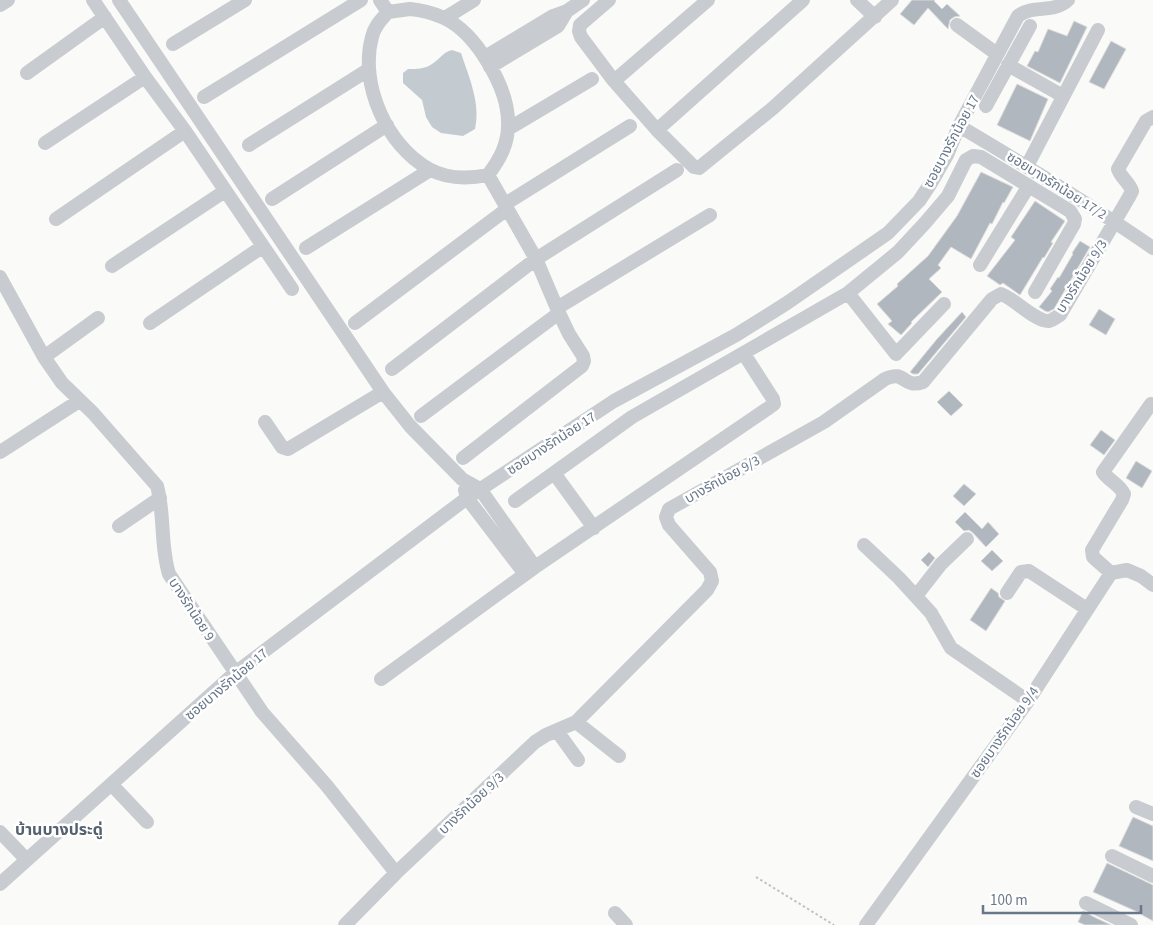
<svg xmlns="http://www.w3.org/2000/svg" width="1153" height="925" font-family="'Source Sans 3','Noto Sans Thai',sans-serif">
	<rect width="100%" height="100%" fill="#fafaf8"/>
	<!-- water -->
	<path fill="#c3cbd1" d="M452 50 461 53C469 77 481 104 475 129L463 136 441 133 432 127 426 117 422 100 403 83V73L408 69C416 69 425 69 432 64 440 59 443 52 452 50Z"/>
	<!-- building -->
	<path fill="#b1b7bf" stroke="#dcdcda" d="M912 0H935L934 1 942 9 947 4 960 16 954 17 950 20 948 29 928 8 914 25 900 14Z
		M1074 21 1087 27 1060 83 1027 66 1035 51 1038 52 1048 29 1067 36Z
		M1111 41 1126 49 1104 89 1089 82Z
		M1017 84 1048 99 1030 141 997 125Z
		M981 172 1013 187 1004 203 1003 202 992 224 990 223 971 259 951 247 938 265 941 268 929 279 942 292 911 322 912 323 901 335 888 324 892 321 877 304 898 286 897 284 928 256 957 216Z
		M1035 201 1065 221 1051 242 1053 243 1044 258 1043 257 1020 295 1003 283 1000 285 987 276 1015 240 1011 237Z
		M1080 241 1090 247 1054 309 1048 312 1045 311 1039 307 1052 291 1050 289 1058 277 1059 278 1073 254 1072 253Z
		M1099 309 1115 319 1106 335 1089 325Z
		M962 312 966 317 918 374H913L910 372 937 339Z
		M949 391 963 405 951 416 937 402Z
		M1101 430 1115 440 1104 455 1090 445Z
		M1136 461 1152 471 1142 488 1126 478Z
		M964 484 976 494 964 506 953 496Z
		M965 512 982 529 988 522 999 534 986 547 973 533 969 530 964 531 955 522Z
		M992 550 1003 561 992 571 981 561Z
		M929 552 935 558 928 567 921 560Z
		M991 588 998 593 999 597 1005 601 986 631 970 620Z
		M1133 817 1153 826V861L1119 846Z
		M1107 863 1153 885V921L1142 915V914L1093 892Z
		M1083 911 1094 917 1111 925H1085L1078 922Z"/>
	<g fill="none" stroke-linecap="round" stroke-linejoin="round">
		<!-- path -->
		<path stroke="#bfc2c5" stroke-width="2" stroke-dasharray="2.5 2.5" stroke-linecap="butt" d="M756 877 834 925"/>
		<!-- minor -->
		<path stroke="#c8cbcf" stroke-width="14" d="M93 0 145 77 185 131 292 289
			M119 0 383 392 410 426 462 479 480 489 535 567
			M380 0 388 12
			M609 0 580 25 579 31 581 37 614 81 657 130 694 167 699 168 773 108 892 0
			M857 0 875 17
			M0 5 8 0
			M410 9C422 10 433 13 444 18 476 33 508 87 508 122 509 143 500 159 488 175 468 179 447 179 429 169 387 146 359 84 372 37 374 27 381 20 388 12Z
			M445 18 474 0
			M957 25 997 54
			M173 44 245 0
			M485 57 553 16 567 11 583 0
			M1008 65 1063 96
			M490 67 558 26 567 11
			M27 73 105 17
			M614 81 708 0
			M204 97 361 0
			M986 106 1030 26
			M959 126C1025 165 1090 204 1153 248
			M508 129 592 79
			M657 130 803 0
			M45 143 145 77
			M249 145 368 70
			M1027 166 1098 30
			M272 199 387 125
			M505 204 630 126
			M56 219 185 131
			M306 248 430 170
			M980 265 1028 187
			M112 266 225 191
			M0 277 44 357 62 383 93 413 157 486C165 515 160 545 169 574L262 712 327 786 396 873
			M848 293 896 354 944 304
			M557 308 710 215
			M150 323 262 247
			M355 323 507 209
			M44 357 98 318
			M392 369 536 259 677 170
			M421 416 559 313
			M265 422 282 447 288 449 383 392
			M0 452 79 401
			M463 458 582 366 584 361 583 356 569 334 559 313 536 259 488 175
			M554 473 594 528
			M465 490 467 498 525 574
			M515 501 632 417 848 293 898 252 925 223 948 196 966 160 973 156 981 157 1070 211 1075 219 1074 224 1035 292
			M119 526 160 498
			M864 545 899 578 931 613 951 648 1028 701
			M1111 573 1093 557 1092 550 1122 500 1124 494C1119 484 1109 481 1103 472L1151 404
			M1007 593 1021 572 1029 571 1087 609
			M916 596 941 564 967 539
			M381 679 535 567 770 407 774 404 773 399 744 354
			M576 722 619 756
			M557 731 578 760
			M111 784 147 822
			M1136 807 1153 814
			M0 832 26 859
			M1112 856 1153 876
			M0 884 235 673 467 498 614 401 736 335 787 303 888 233 919 201 931 183 947 155 959 126 1018 16C1034 4 1053 14 1068 0
			M1086 903 1131 925
			M615 913 626 925
			M345 925 396 873 535 742 546 735 576 722 707 590 712 581 710 572 669 525 666 517 669 509 824 422 885 379C906 369 902 389 923 382L992 299 1001 294C1015 299 1036 322 1049 321 1053 320 1056 317 1060 315L1129 197 1132 191C1129 182 1121 178 1118 169L1146 121 1153 117
			M866 925 1028 701 1111 573 1127 570 1141 576 1153 585"/>
	</g>
	<g text-anchor="middle" stroke-width="5" stroke-linejoin="round" paint-order="stroke">
		<!-- street labels -->
		<g font-size="14" fill="#68778a" stroke="#fff">
			<text transform="translate(951 141) rotate(-62)" y="5">ซอยบางรักน้อย 17</text>
			<text transform="translate(1057 185) rotate(32)" y="5">ซอยบางรักน้อย 17/2</text>
			<text transform="translate(1081 276) rotate(-58)" y="5">บางรักน้อย 9/3</text>
			<text transform="translate(551 443) rotate(-33)" y="5">ซอยบางรักน้อย 17</text>
			<text transform="translate(722 479) rotate(-29)" y="5">บางรักน้อย 9/3</text>
			<text transform="translate(192 609) rotate(57)" y="5">บางรักน้อย 9</text>
			<text transform="translate(226 684) rotate(-40)" y="5">ซอยบางรักน้อย 17</text>
			<text transform="translate(1004 732) rotate(-55)" y="5">ซอยบางรักน้อย 9/4</text>
			<text transform="translate(471 803) rotate(-43)" y="5">บางรักน้อย 9/3</text>
		</g>
		<!-- quarter labels -->
		<g font-size="16" font-weight="bold" fill="#56616f" stroke="#fff">
			<text x="59" y="835">บ้านบางประดู่</text>
		</g>
	</g>
	<!-- scale -->
	<path d="M983 905v8h158v-8" fill="none" stroke="#68778a" stroke-width="2.5"/>
	<text x="990" y="905" font-size="15" fill="#68778a" stroke="#ffffff" stroke-width="4" paint-order="stroke">100 m</text>
</svg>
